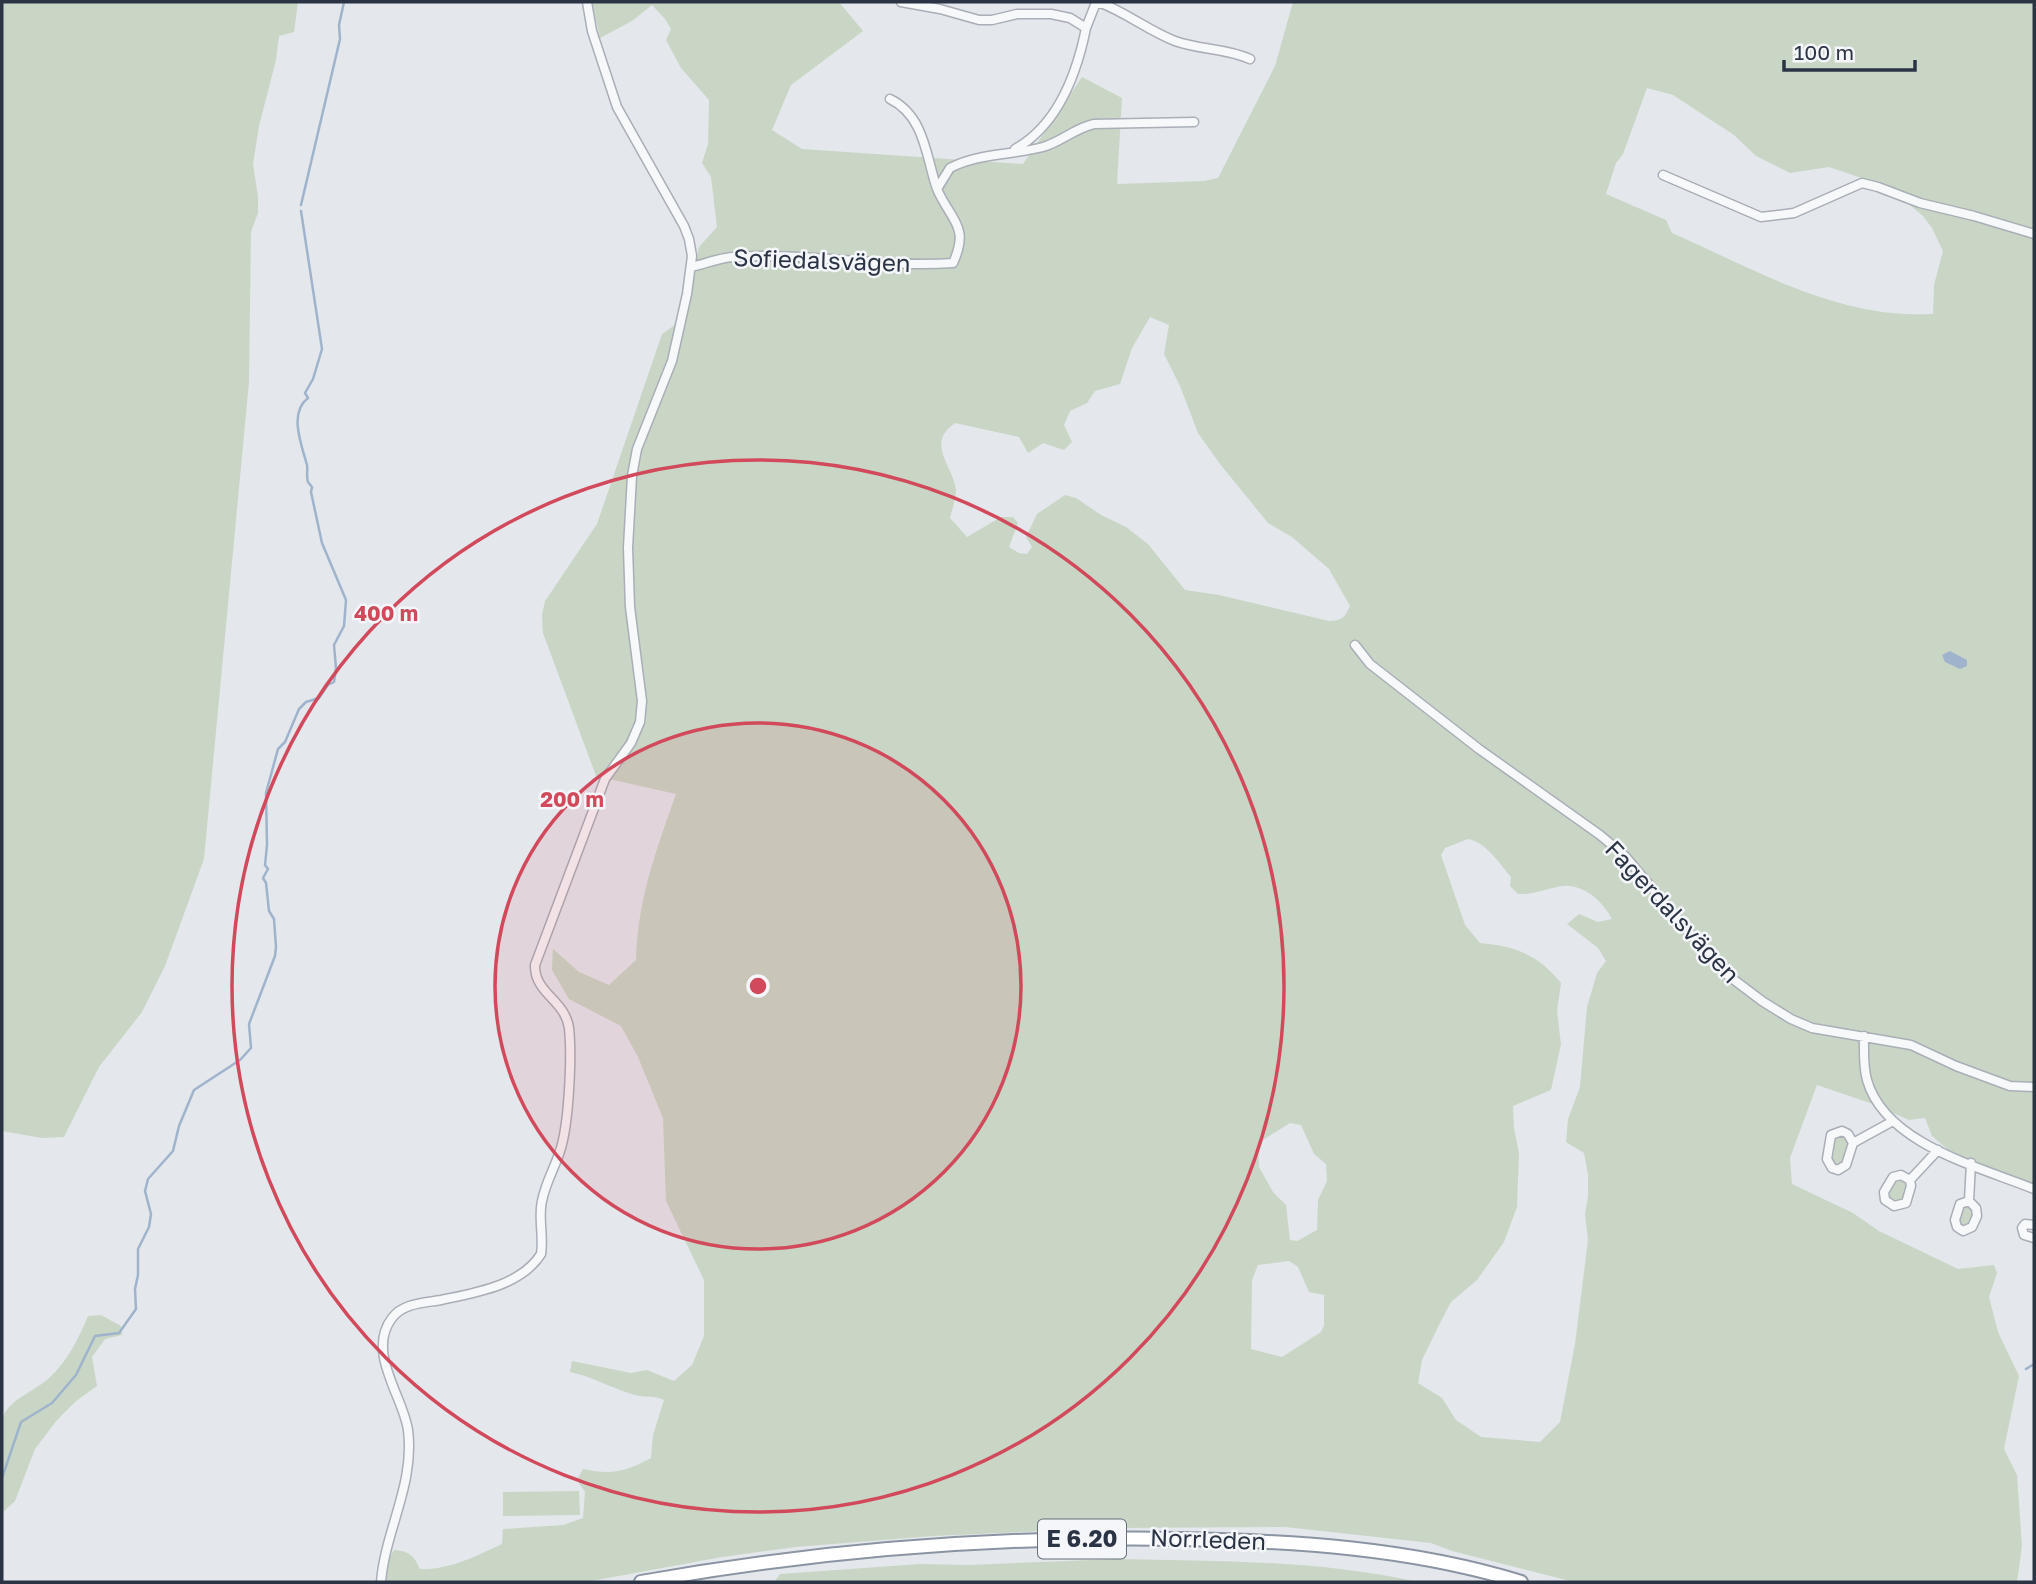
<svg xmlns="http://www.w3.org/2000/svg" width="2036" height="1584" font-family="'Golos Text',sans-serif">
	<rect width="100%" height="100%" fill="#e4e7ec"/>
	<!-- green -->
	<path fill="#c9d6c5" fill-rule="evenodd" d="M2 2H298L294 32 279 36 276 60 259 126 253 164 258 197V213L251 232 249 382 204 859 165 966 142 1012 99 1067 64 1137 42 1138 2 1131Z
		M592 2H839L863 31 791 85 772 130 802 149 1023 164 1082 77 1122 98 1117 184 1204 181 1218 178 1275 66 1293 2H2034V1186L1953 1154 1932 1136 1925 1118 1909 1120 1873 1104 1817 1085 1790 1158 1792 1184 1853 1213 1879 1231 1958 1269 1994 1265 1997 1273 1989 1297 1998 1332 2019 1376 2004 1449 2017 1475 2022 1546 2017 1582H1574L1452 1551 1431 1543 1285 1527 1115 1528 933 1536 796 1547 722 1557 586 1582H386L387 1562 394 1550C408 1551 414 1555 420 1569 450 1570 476 1556 502 1544L503 1529 563 1525 583 1518 585 1492 577 1480 583 1469C612 1475 625 1472 651 1458L653 1435 664 1400C654 1395 645 1398 635 1395 613 1389 594 1377 570 1372L572 1361 631 1373 647 1370 674 1381 692 1365 704 1336V1280L666 1201 663 1118 638 1057 621 1026 569 999 552 970 553 949 579 972 609 985 636 960C638 898 656 851 676 794L596 776 543 633 542 615 545 601 597 524 662 334 682 320 699 247 717 227 711 177 702 163 708 144 709 100 681 68 666 40 671 29 665 19 652 5 632 21 600 38ZM1647 88 1673 95 1734 135 1756 156 1790 173 1829 167 1888 187 1923 216 1932 228 1943 251 1934 285 1933 314C1838 319 1756 270 1672 233L1666 220 1606 194 1616 163 1623 154ZM1150 317 1169 325 1164 354 1180 386 1198 433 1220 464 1268 523 1292 537 1329 569 1350 606C1345 617 1342 621 1329 621L1219 595 1185 590 1148 544 1126 527 1101 515 1076 498 1065 495 1037 514 1026 537 1032 547 1027 554 1019 553 1009 547 1018 523 1013 517H1001L967 537 950 518C952 509 956 499 956 490 953 465 925 444 955 423L1019 437 1028 453 1043 443 1064 450 1072 442 1064 425 1070 411 1087 403 1095 391 1120 384 1132 348ZM1468 839C1486 842 1499 863 1511 877L1510 886 1518 894C1534 895 1547 888 1563 886 1584 884 1603 902 1612 919L1598 922 1579 914 1567 924 1598 948 1606 961 1597 973 1587 1007 1580 1087 1568 1119 1566 1142 1584 1153 1588 1175V1197L1585 1214 1588 1240 1575 1344 1560 1422 1540 1442 1481 1437 1456 1420 1442 1398 1418 1383 1422 1360 1440 1323 1451 1302 1477 1280 1504 1242 1517 1207 1519 1153 1514 1128 1513 1106 1551 1090 1561 1044 1557 1011 1561 983C1538 955 1516 946 1480 943L1465 925 1441 855 1445 848ZM1290 1123 1301 1125 1314 1154 1326 1164 1327 1181 1318 1200 1317 1230 1297 1241 1290 1240 1286 1205 1273 1192 1259 1167 1258 1143ZM1289 1261 1298 1267 1309 1292 1324 1295V1325L1321 1332 1282 1357 1251 1349 1252 1280 1258 1265Z
		M1844 1134 1851 1145 1840 1168 1830 1164 1833 1136Z
		M1897 1177 1909 1182 1908 1197 1900 1205 1886 1198 1888 1189Z
		M1969 1204 1975 1213 1967 1228 1959 1227 1958 1215 1961 1207Z
		M101 1315 121 1326 122 1335 105 1339 92 1357 97 1386 76 1401 57 1420 35 1449 15 1501 2 1513C2 1498 0 1425 3 1416 12 1398 33 1392 48 1379 67 1362 78 1340 88 1316Z
		M579 1491 580 1515 503 1516V1492Z
		M1117 1559C1217 1561 1319 1560 1417 1582H774L780 1574 920 1564 968 1565Z"/>
	<!-- water -->
	<path fill="#9fb4cc" d="M1950 651 1967 660V666L1960 669 1945 662 1942 655Z"/>
	<g fill="none" stroke-linecap="round" stroke-linejoin="round">
		<!-- stream -->
		<path stroke="#9fb4cc" stroke-width="2.5" d="M301 205 340 39 339 25 344 2
			M2026 1369 2034 1364
			M2 1478 21 1422 52 1403 76 1375 95 1336 119 1333 136 1309 135 1289 138 1275V1249L149 1227 151 1214 145 1191 148 1179 173 1151 179 1126 194 1090 240 1060 251 1048 249 1024 275 956 276 947 274 919 269 911 266 883 263 878 268 869 265 865 267 845 266 793 278 749 285 742 299 709 306 702 319 698 328 685 334 682 336 668 334 645 344 626 346 600 322 543 311 492 312 487 308 482C306 477 308 471 307 465 302 446 288 413 308 398L305 393 313 379 322 349 301 211"/>
		<defs>
			<path id="minor" d="M901 2 940 9 979 20H992L1017 14H1051L1070 18 1086 28C1077 73 1058 125 1015 149
				M1086 28 1095 5 1101 3C1127 13 1149 31 1175 41 1200 50 1226 48 1250 59
				M890 99C925 116 926 157 937 189
				M1663 175 1761 217 1794 213 1862 183 1878 187 1920 203 1974 216 2034 234
				M691 267C705 264 718 258 733 257 806 252 880 268 953 263 970 226 951 221 937 189L950 168C978 153 1013 155 1043 147 1061 142 1075 128 1094 124L1194 122
				M1355 645 1370 664 1479 749 1600 835 1625 856 1721 970 1762 1001 1791 1019 1812 1028 1911 1045 1956 1066 2010 1086 2034 1087
				M1864 1036C1864 1050 1863 1066 1867 1080 1885 1144 1980 1167 2034 1189
				M1853 1143 1848 1134 1842 1131 1831 1135 1827 1159 1832 1168 1838 1170 1846 1165 1853 1143 1893 1121
				M1910 1180 1911 1186 1906 1203 1894 1206 1885 1200 1884 1192 1893 1177 1901 1175 1910 1180 1938 1150
				M1969 1201 1976 1208 1977 1216 1972 1227 1963 1231 1957 1227 1955 1220 1960 1204 1969 1201 1971 1163
				M2034 1225 2025 1224 2022 1228 2024 1235 2034 1238
				M381 1582C385 1531 415 1484 408 1430 403 1396 366 1352 392 1318 403 1303 424 1303 441 1300 474 1293 521 1286 541 1254 544 1237 538 1218 542 1201 545 1184 555 1167 560 1151 569 1125 572 1056 569 1028 565 1000 534 993 535 965L605 779 631 743 640 722 642 701 630 607 628 548 632 476 637 449 672 361 687 294 692 256 689 239 684 226 617 107 592 31 587 2"/>
			<path id="trunk" d="M641 1582C818 1550 999 1536 1180 1539 1294 1541 1411 1548 1521 1582"/>
		</defs>
		<!-- minor casing -->
		<use href="#minor" stroke="#a9aeb7" stroke-width="11"/>
		<!-- trunk casing -->
		<use href="#trunk" stroke="#8b94a3" stroke-width="16"/>
		<!-- minor -->
		<use href="#minor" stroke="#f7f8fa" stroke-width="8"/>
		<!-- trunk -->
		<use href="#trunk" stroke="#fff" stroke-width="12"/>
	</g>
	<!-- distance rings -->
	<circle cx="758" cy="986" r="263" fill="#d1495b" fill-opacity=".12"/>
	<g fill="none" stroke="#d1495b" stroke-width="3.5">
		<circle cx="758" cy="986" r="263"/>
		<circle cx="758" cy="986" r="526"/>
	</g>
	<g text-anchor="middle" stroke-width="5" stroke-linejoin="round" paint-order="stroke">
		<!-- shield labels -->
		<rect fill="#f4f6f9" stroke="#676e7b" stroke-width="2" x="1038" y="1519.5" width="88" height="39" rx="5"/>
		<g font-size="23" font-weight="bold" fill="#2b3445">
			<text x="1082" y="1547">E 6.20</text>
		</g>
		<!-- street labels -->
		<g font-size="24" fill="#2b3445" stroke="#f4f6f9">
			<text transform="translate(822 261) rotate(2)" y="8">Sofiedalsvägen</text>
			<text transform="translate(1672 912) rotate(47)" y="8">Fagerdalsvägen</text>
			<text transform="translate(1208 1540) rotate(2)" y="8">Norrleden</text>
		</g>
	</g>
	<circle cx="758" cy="986" r="10" fill="#d1495b" stroke="#f4f6f9" stroke-width="3.5"/>
	<g font-size="21" text-anchor="middle" font-weight="bold" fill="#d1495b" stroke="#f4f6f9" stroke-width="5" stroke-linejoin="round" paint-order="stroke">
		<text x="386" y="621">400 m</text>
		<text x="572" y="807">200 m</text>
	</g>
	<!-- border -->
	<rect width="2036" height="1584" fill="none" stroke="#2b3445" stroke-width="7"/>
	<!-- scale -->
	<path d="M1784 60v10h131v-10" fill="none" stroke="#2b3445" stroke-width="3.5"/>
	<text x="1794" y="60" font-size="21" fill="#2b3445" stroke="#f4f6f9" stroke-width="5" paint-order="stroke">100 m</text>
</svg>
